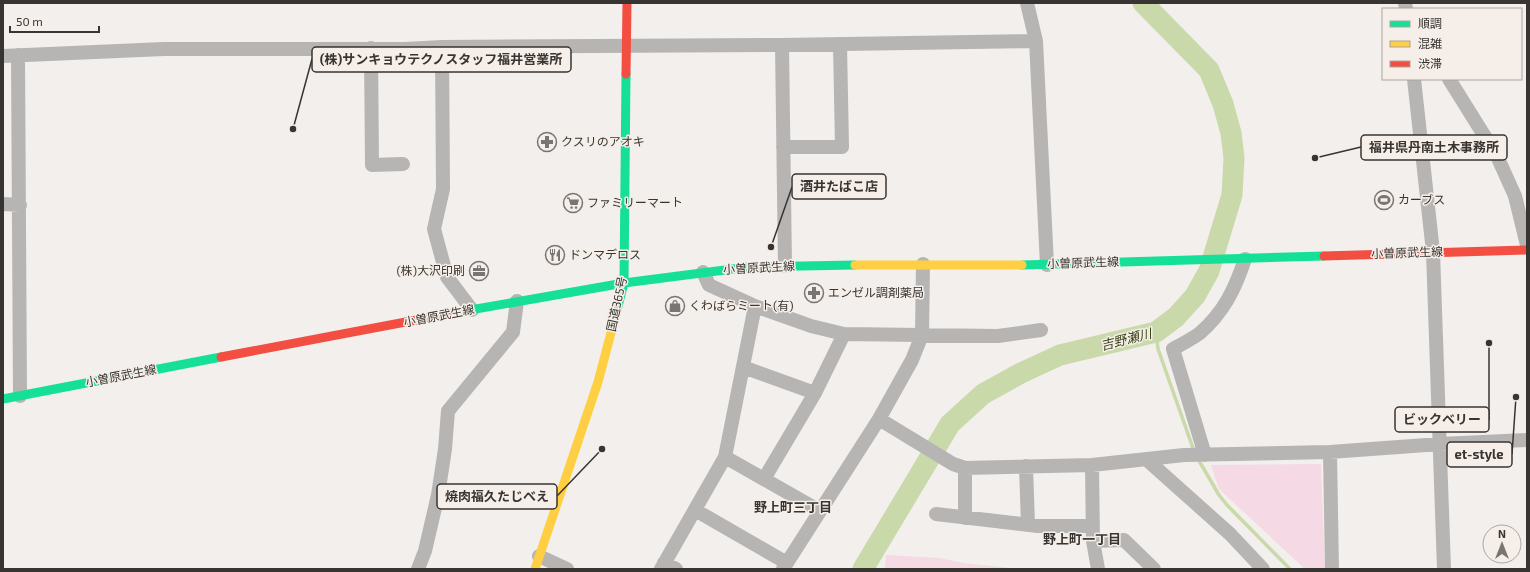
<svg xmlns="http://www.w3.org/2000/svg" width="1530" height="572" font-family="'Exo 2','Noto Sans JP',sans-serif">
	<rect width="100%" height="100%" fill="#f2efec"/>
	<!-- green -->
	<path fill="#f5d9e4" d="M1321 464 1325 569H1305L1219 489 1211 465Z
		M886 555 939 558 964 563 1021 569H885Z"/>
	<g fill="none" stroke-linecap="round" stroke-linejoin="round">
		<!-- stream -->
		<path stroke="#c9d9aa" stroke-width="3.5" d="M1156 332 1158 349 1194 451
			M1198 459 1219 495 1227 505 1290 569"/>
		<!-- river -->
		<path stroke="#c9d9aa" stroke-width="21" d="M863 569 950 424 983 394 1021 373 1060 355 1156 332 1176 317 1195 296 1209 271 1232 195 1234 158 1231 133 1223 104 1209 70 1143 3"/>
		<!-- street -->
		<path stroke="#b6b5b4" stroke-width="14" d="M1027 3 1036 41 1047 265
			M1405 3 1406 9
			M782 45 785 266
			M442 47 443 189 434 229 447 277 472 310
			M371 48 372 165 403 164
			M18 55 20 396
			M3 56 164 49H405L442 47 782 45 1036 41
			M1414 79 1433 252 1444 569
			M1449 79 1497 156 1515 196 1527 245
			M783 147H842L840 44
			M3 204 20 205
			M755 306 811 326 844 334 998 336 1041 330
			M743 367 815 393
			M879 419 953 464 965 468 1092 465 1184 455 1330 452 1440 444 1527 440
			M1330 452 1332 569
			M1205 455 1173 349C1182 344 1192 339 1200 333 1224 312 1235 289 1245 259
			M725 457 820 511
			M1146 459 1230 534 1263 569
			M1092 465 1093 541 1098 569
			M1026 466 1028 525
			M965 468V518
			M764 479 815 393 844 334
			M695 510 787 563
			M936 514 1038 526H1093
			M1093 541 1124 540 1154 569
			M539 556 567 569
			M664 563 676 569
			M418 569 425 551 438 495 445 449 448 411 513 332 517 301
			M661 569 725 457 755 306 709 285 703 272
			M783 569 879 419 912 360 922 335 923 264"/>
		<!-- fast -->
		<path stroke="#16e098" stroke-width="9" d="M1022 265 1324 256
			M453 313 624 283 748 267 855 265
			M616 314 624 283 626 74
			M3 399 221 357"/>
		<!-- slow -->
		<path stroke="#ffcf43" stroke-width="9" d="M855 265H1022
			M535 569 598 382 616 314"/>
		<!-- jam -->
		<path stroke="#f24e42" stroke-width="9" d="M626 74 627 3
			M1324 256 1527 250
			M221 357 453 313"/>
	</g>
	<!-- icons -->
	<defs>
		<symbol id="pharmacy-ring" viewBox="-11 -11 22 22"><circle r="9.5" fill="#f6eee8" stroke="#787572" stroke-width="1.5"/><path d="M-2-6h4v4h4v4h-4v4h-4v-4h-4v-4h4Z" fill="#787572"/></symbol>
		<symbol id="stadium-ring" viewBox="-11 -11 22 22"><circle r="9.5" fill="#f6eee8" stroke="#787572" stroke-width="1.5"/><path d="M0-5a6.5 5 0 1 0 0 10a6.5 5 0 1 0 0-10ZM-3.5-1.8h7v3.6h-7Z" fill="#787572"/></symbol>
		<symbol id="supermarket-ring" viewBox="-11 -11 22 22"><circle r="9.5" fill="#f6eee8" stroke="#787572" stroke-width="1.5"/><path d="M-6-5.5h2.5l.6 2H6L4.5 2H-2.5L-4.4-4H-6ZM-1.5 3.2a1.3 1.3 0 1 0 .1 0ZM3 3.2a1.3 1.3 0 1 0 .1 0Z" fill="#787572"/></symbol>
		<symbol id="restaurant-ring" viewBox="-11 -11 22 22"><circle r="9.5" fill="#f6eee8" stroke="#787572" stroke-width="1.5"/><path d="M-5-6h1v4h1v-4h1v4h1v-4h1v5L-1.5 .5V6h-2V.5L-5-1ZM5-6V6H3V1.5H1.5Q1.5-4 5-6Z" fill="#787572"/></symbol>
		<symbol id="office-ring" viewBox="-11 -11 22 22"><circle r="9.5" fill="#f6eee8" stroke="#787572" stroke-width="1.5"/><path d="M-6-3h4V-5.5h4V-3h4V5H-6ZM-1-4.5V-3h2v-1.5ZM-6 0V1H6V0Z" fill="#787572"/></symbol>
		<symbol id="shop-ring" viewBox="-11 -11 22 22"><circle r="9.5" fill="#f6eee8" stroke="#787572" stroke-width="1.5"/><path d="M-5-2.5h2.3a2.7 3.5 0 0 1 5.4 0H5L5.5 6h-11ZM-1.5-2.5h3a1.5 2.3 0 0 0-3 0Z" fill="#787572"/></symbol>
	</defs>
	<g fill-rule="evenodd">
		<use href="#pharmacy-ring" x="536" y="131" width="22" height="22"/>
		<use href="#stadium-ring" x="1373" y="189" width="22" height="22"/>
		<use href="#supermarket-ring" x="562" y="192" width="22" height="22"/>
		<use href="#restaurant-ring" x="544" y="244" width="22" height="22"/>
		<use href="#office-ring" x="468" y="260" width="22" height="22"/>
		<use href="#pharmacy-ring" x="803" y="282" width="22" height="22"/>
		<use href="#shop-ring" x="664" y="295" width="22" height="22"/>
	</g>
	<g text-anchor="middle" stroke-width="3" stroke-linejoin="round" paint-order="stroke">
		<!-- poi labels -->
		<g font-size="12" fill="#373431" stroke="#f6eee8" text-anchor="start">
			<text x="561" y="146">クスリのアオキ</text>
			<text x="1398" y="204">カーブス</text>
			<text x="587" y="207">ファミリーマート</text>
			<text x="569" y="259">ドンマデロス</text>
			<text x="465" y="275" text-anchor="end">(株)大沢印刷</text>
			<text x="828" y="297">エンゼル調剤薬局</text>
			<text x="689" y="310">くわばらミート(有)</text>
		</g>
		<!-- street labels -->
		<g font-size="12" fill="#373431" stroke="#f6eee8">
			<text transform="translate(1407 253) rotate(-2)" y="4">小曽原武生線</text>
			<text transform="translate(1083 263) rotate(-2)" y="4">小曽原武生線</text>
			<text transform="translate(759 268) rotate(-3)" y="4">小曽原武生線</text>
			<text transform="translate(617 304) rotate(-78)" y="4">国道365号</text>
			<text transform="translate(439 316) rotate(-11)" y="4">小曽原武生線</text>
			<text transform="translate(121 376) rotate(-11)" y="4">小曽原武生線</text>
		</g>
		<!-- water labels -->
		<g font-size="13" font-style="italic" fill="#344313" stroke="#f6eee8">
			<text transform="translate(1126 339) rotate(-14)" y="5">吉野瀬川</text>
		</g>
		<!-- neighbourhood labels -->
		<g font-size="13" font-weight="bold" fill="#373431" stroke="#f6eee8">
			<text x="793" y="512">野上町三丁目</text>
			<text x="1082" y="544">野上町一丁目</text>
		</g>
	</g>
	<!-- callouts -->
	<path fill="none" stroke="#373431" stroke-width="1.5" d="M293 129L312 59M1315 158L1361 147M771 247L792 187M1489 343L1489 420M1516 397L1512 454M602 449L557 496"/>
	<g fill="#373431" stroke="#f6eee8" stroke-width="1.5">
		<circle cx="293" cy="129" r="4"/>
		<circle cx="1315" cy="158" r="4"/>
		<circle cx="771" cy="247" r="4"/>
		<circle cx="1489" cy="343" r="4"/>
		<circle cx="1516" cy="397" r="4"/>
		<circle cx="602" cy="449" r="4"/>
	</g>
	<g fill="#f6eee8" stroke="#373431" stroke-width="1.5">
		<rect x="312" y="47" width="259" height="25" rx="4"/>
		<rect x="1361" y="135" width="146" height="25" rx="4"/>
		<rect x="792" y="174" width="94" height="25" rx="4"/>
		<rect x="1395" y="407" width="94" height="25" rx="4"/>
		<rect x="1447" y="442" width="65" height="25" rx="4"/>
		<rect x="437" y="484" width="120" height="25" rx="4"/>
	</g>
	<g font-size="13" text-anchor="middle" font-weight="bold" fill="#373431">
		<text x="441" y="64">(株)サンキョウテクノスタッフ福井営業所</text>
		<text x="1434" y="152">福井県丹南土木事務所</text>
		<text x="839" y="191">酒井たばこ店</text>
		<text x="1442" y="424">ビックベリー</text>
		<text x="1479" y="459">et-style</text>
		<text x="497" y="501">焼肉福久たじべえ</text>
	</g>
	<!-- border -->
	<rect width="1530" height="572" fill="none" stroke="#373431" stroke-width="8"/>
	<!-- legend -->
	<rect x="1382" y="8" width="140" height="72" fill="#f6eee8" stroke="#aaa49f"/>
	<rect x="1390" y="21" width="20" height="6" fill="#16e098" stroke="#aaa49f"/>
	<text x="1418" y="28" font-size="12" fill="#373431">順調</text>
	<rect x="1390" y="41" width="20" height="6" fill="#ffcf43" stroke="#aaa49f"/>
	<text x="1418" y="48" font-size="12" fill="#373431">混雑</text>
	<rect x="1390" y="61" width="20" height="6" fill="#f24e42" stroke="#aaa49f"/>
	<text x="1418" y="68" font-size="12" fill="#373431">渋滞</text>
	<!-- north arrow -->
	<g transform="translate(1502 544)"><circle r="19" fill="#f6eee8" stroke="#aaa49f"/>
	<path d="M0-3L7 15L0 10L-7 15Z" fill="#787572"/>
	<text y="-6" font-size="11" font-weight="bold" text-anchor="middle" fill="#373431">N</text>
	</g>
	<!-- scale -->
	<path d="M10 26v6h89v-6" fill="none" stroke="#373431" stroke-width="2"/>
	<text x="16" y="26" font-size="12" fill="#373431" stroke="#f6eee8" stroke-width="3" paint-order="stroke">50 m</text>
</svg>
